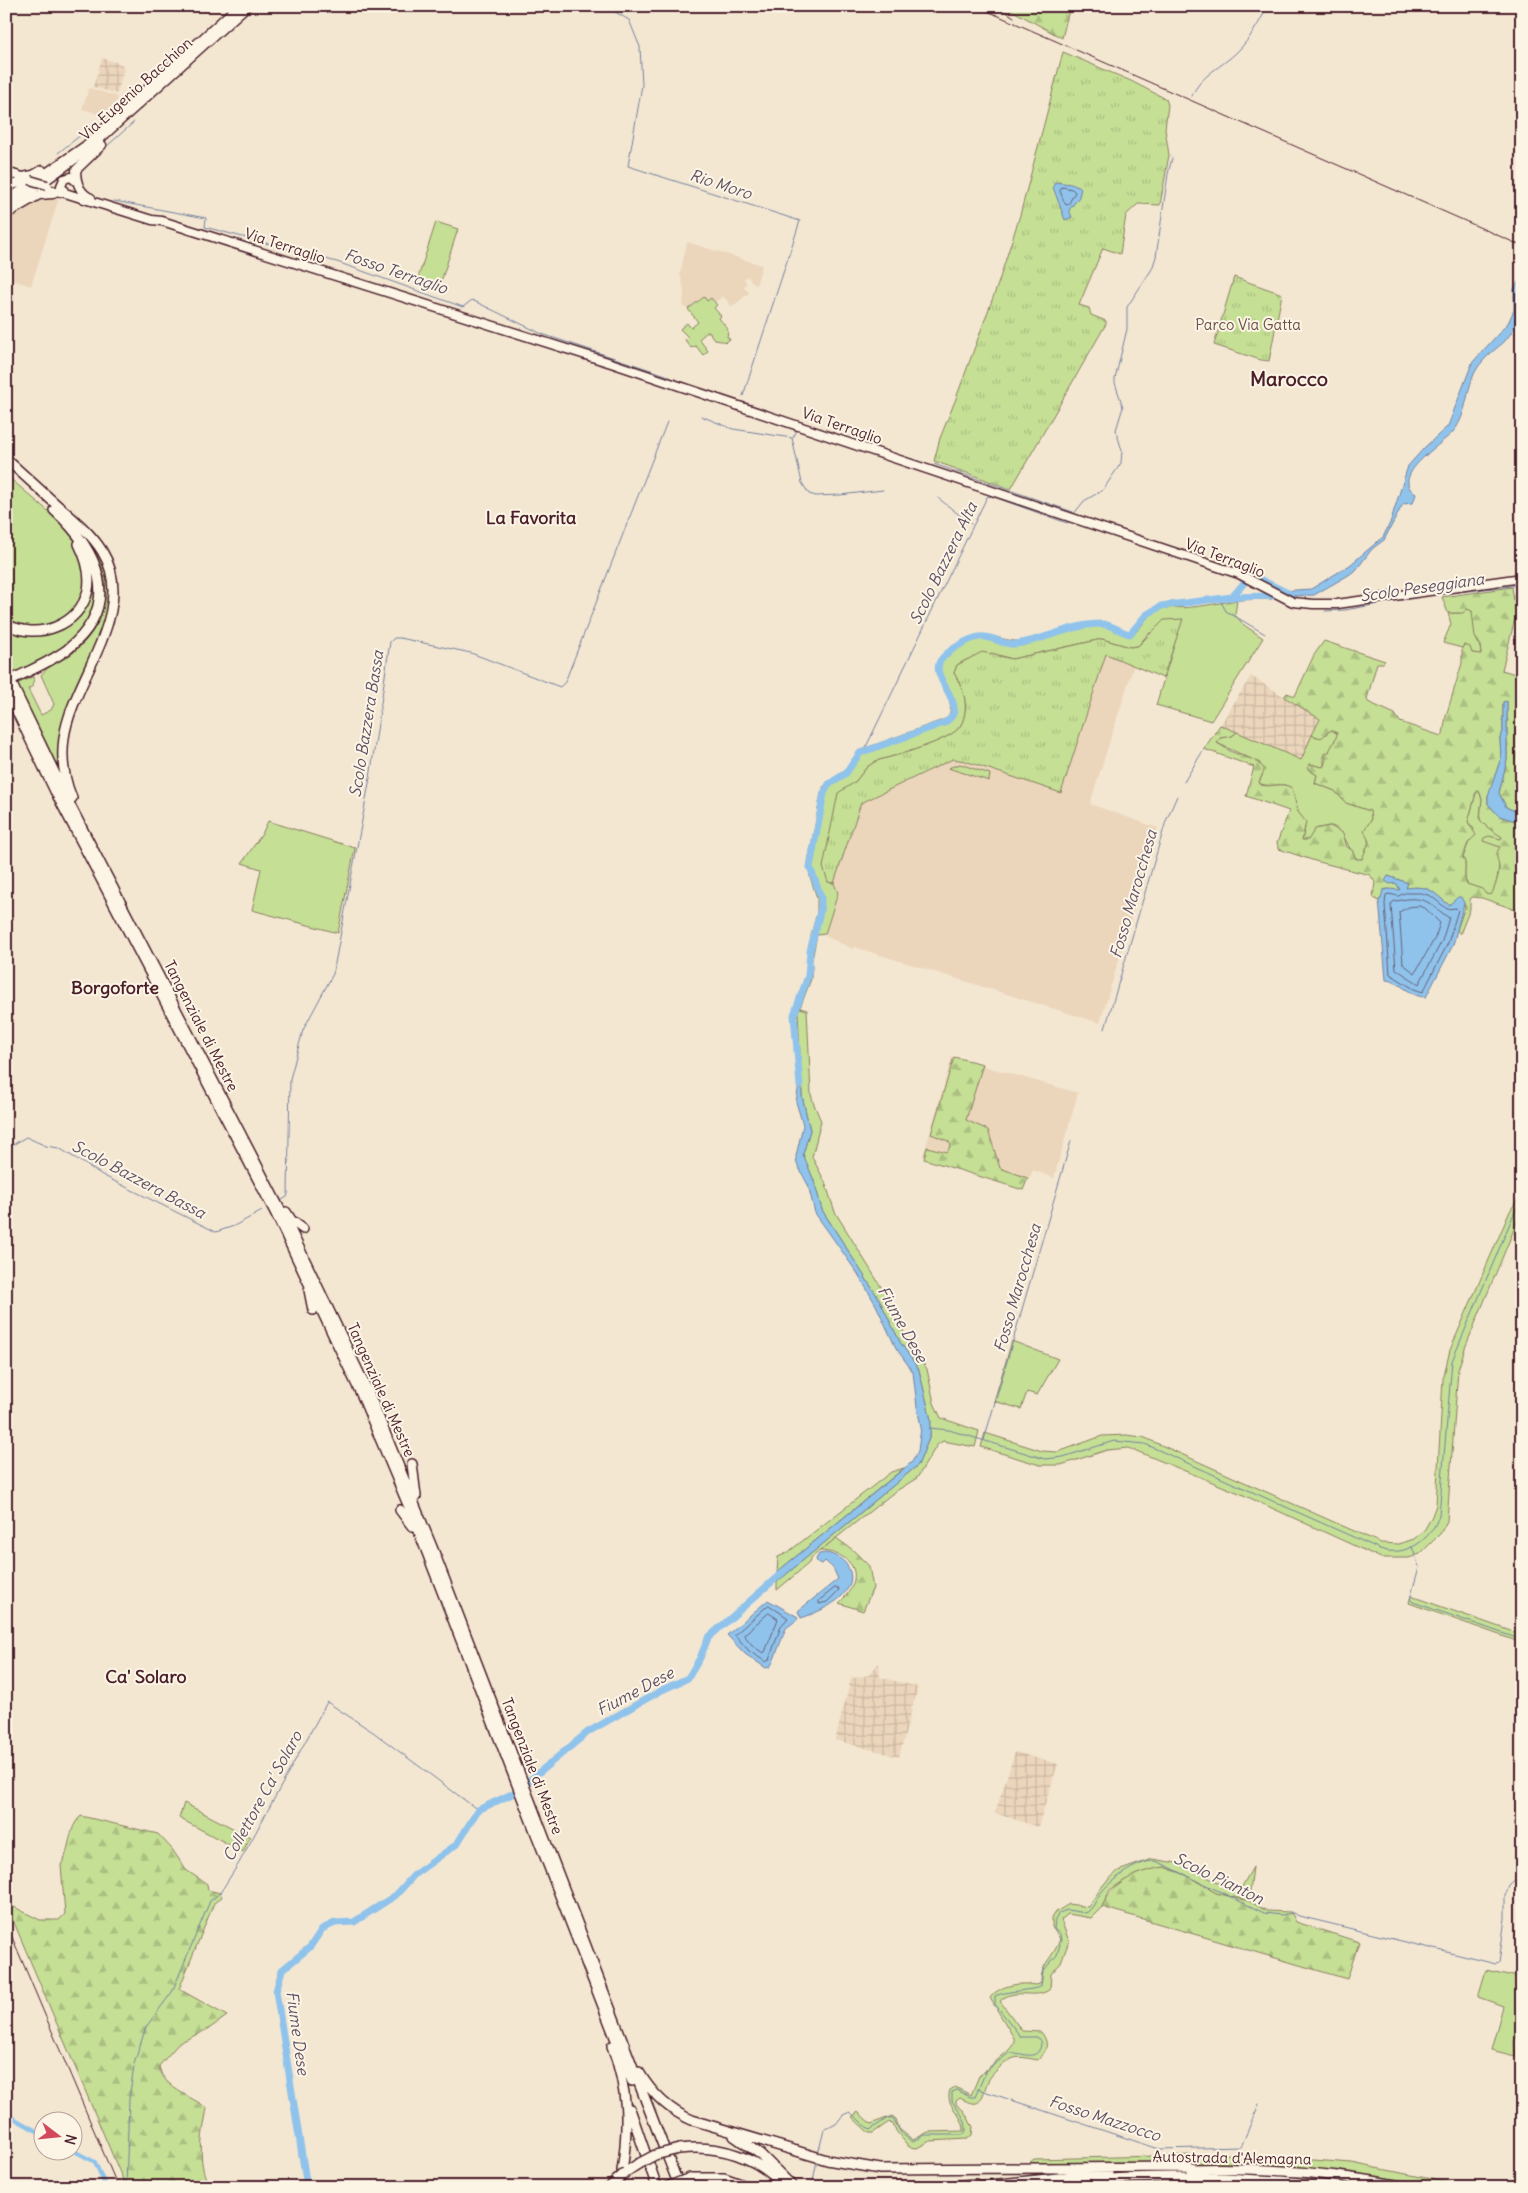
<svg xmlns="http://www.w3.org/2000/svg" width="1528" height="2193" font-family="Delius,sans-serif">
	<defs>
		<pattern id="industrial-grid" width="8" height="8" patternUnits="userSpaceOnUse" patternTransform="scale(1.25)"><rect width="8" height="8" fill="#ebd6bc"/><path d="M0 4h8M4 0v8" fill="none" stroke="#cbb7a2"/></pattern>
		<pattern id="forest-firs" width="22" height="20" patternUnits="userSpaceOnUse" patternTransform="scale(1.25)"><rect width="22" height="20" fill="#c5df95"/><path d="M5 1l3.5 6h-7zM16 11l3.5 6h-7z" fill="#abbf81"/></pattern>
		<pattern id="park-tufts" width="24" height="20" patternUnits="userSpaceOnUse" patternTransform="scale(1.25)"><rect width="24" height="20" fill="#c5df95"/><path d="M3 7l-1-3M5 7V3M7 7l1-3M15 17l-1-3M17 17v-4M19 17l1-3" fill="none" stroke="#abbf81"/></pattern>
	</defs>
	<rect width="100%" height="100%" fill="#f4e7d2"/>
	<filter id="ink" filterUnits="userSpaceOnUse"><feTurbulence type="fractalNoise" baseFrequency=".02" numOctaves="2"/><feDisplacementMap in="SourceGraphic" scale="10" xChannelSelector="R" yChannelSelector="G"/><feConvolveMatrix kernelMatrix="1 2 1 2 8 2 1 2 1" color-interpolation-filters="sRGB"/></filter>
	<g filter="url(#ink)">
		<!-- built -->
		<path fill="#ebd6bc" d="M89 88 116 96 118 100 100 118 95 113 82 109Z
			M55 197 59 198 31 286 6 278V222L20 209 42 198Z
			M687 242 762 265 756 286 747 276 744 279 747 283 744 286 749 293 732 307 723 296 715 303 711 298 707 301 703 297 688 309 683 307 684 290 680 274Z
			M1106 654 1134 665 1090 804 1158 828 1100 1023 854 947 853 949 825 936 838 893 834 879 861 803 953 759 965 761 1061 793Z
			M952 1057 1078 1093 1054 1178 1033 1170 1030 1177 1022 1176 1019 1183 923 1156Z"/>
		<!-- industrial -->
		<path fill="url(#industrial-grid)" d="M102 58 122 64 124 69 117 94 93 87Z
			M1251 676 1320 719 1301 761 1220 725Z
			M879 1663 880 1677 918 1687 899 1757 835 1740 852 1675 853 1678 869 1675Z
			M1015 1752 1058 1764 1038 1827 995 1813Z"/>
		<!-- grass -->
		<path fill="#c5df95" stroke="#887f60" d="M436 222 458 229 439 288 417 281Z
			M704 297 707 301 711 298 717 305 714 308 721 316 719 318C724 326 730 326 727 337L730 339 725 343 723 341C715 341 712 339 710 332H707L699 339 708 351 703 355 696 346 691 348 685 340 688 337 680 329 687 323 691 328 698 322 688 309Z
			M6 475 61 522 79 547 88 578 75 612 44 630 6 622Z
			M95 548H97L109 578 108 612 65 727 63 781 47 753 48 747 17 684 32 677 34 678 33 686 28 689 41 715 51 710 54 704 41 675C48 665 64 660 73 653 99 631 111 602 103 570 101 562 95 555 95 548Z
			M86 558 98 587 92 616 69 646 14 677 6 660V626L49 632 85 603Z
			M1258 598 1272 599 1237 600 1235 615 1244 625 1263 638 1211 721 1156 705 1182 619 1148 634 1138 646 1130 647 1102 639 1012 659 992 653 966 660 957 665 954 673C964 689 970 707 961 725 953 741 894 756 876 761L867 767 855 782 838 794 828 882 834 883 838 893 825 934 817 935 812 960 811 935 817 912V898L810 877 808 862 821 793H824L823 787 846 769 860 750 948 718C957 699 938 684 937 665 941 653 966 635 979 635 994 634 1006 642 1021 641 1050 638 1079 622 1108 627 1116 629 1122 635 1129 636 1140 633 1144 618 1154 612 1165 605 1180 609 1192 607 1215 605 1235 599 1258 598Z
			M1467 609H1470C1478 617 1473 628 1476 638 1478 644 1481 647 1481 654L1472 653 1464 645 1462 648 1443 643 1451 624 1448 613H1460Z
			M1331 730 1337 733V736L1329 752 1324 754V766L1322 767 1310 764 1309 770 1317 775 1315 783 1335 791 1346 803 1370 811 1372 814 1370 823 1366 828C1369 839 1371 854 1359 860 1348 853 1344 825 1329 826 1325 826 1323 829 1318 828L1308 840H1302L1305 828 1298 812 1292 788C1281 781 1272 788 1261 784L1259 782 1262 776 1260 763 1217 743 1220 738 1232 736 1237 732 1301 760 1312 735 1317 737Z
			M960 764 990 774 989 781 948 768Z
			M1479 791 1482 799 1480 817 1502 837 1501 840 1489 842 1500 847C1499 864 1499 881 1491 896L1486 894 1481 889 1467 884C1462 875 1468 866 1463 857L1474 829 1468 822 1476 793Z
			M268 821 355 848 338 933 252 910 261 869 242 863 262 834Z
			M812 966 811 979 800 1008 807 1010 811 1094 813 1102 821 1121 812 1157 825 1182 835 1212 896 1311 906 1339 927 1369 934 1403 941 1418 979 1431 975 1447 943 1441 937 1445 917 1478 893 1493 811 1558 809 1563 777 1590V1582L918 1465 930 1436 931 1420 919 1370 900 1342 879 1299 822 1210 814 1181 803 1154 810 1130 802 1096 798 1012 810 981Z
			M1522 1193V1210L1465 1348 1458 1370 1447 1521 1440 1534 1420 1554 1409 1558H1381L1239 1493 1129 1448 1107 1450 1061 1465H1040L981 1447 985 1433 1042 1451 1058 1452 1102 1436 1126 1435 1143 1437 1381 1543 1399 1544 1414 1539 1425 1529 1432 1516 1436 1505 1443 1379 1450 1350 1510 1211Z
			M1012 1341 1058 1359 1037 1395 1027 1392 1021 1409 994 1401Z
			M904 1468 777 1572 778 1557 787 1553 891 1472Z
			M1411 1596 1522 1635V1643L1409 1603Z
			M184 1803 250 1837 243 1852 179 1818Z
			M1152 1859 1177 1863 1239 1892 1253 1867 1249 1901 1216 1893 1186 1875 1165 1867 1137 1874 1122 1882 1110 1890 1102 1907 1091 1918 1068 1914 1061 1920 1069 1941 1061 1963 1051 1974 1050 1989C1036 2001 1015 1986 1000 2001L1022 2031 1041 2032C1050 2044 1047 2049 1038 2060 1031 2059 1021 2056 1014 2058 1007 2060 991 2074 988 2081 981 2098 983 2111 960 2098L956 2101V2104L964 2111 973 2127 972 2135 967 2139 930 2141 917 2148 909 2147 896 2131 893 2123 889 2122 873 2133H869L852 2117 858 2112 871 2124 892 2116 896 2119 899 2129 913 2140 928 2132 964 2131C964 2113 944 2107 950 2090L955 2087 971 2095 979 2076 1009 2050 1015 2042 1014 2038 990 1998C996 1989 1010 1984 1022 1984 1029 1983 1035 1987 1041 1983 1040 1963 1054 1958 1060 1939L1052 1927V1918L1056 1912 1069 1904 1088 1907 1104 1884 1118 1871Z
			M1486 1970 1522 1978V2025L1514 2042 1515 2056 1491 2050 1503 2006 1478 1997Z
			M1237 2154 1352 2163 1471 2187H1431L1353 2173 1243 2163H1029L1034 2159Z
			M1184 2183 1278 2187H1111Z"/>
		<!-- forest -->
		<path fill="url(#forest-firs)" stroke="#887f60" fill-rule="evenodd" d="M1004 6H1070L1062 38Z
			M1512 587 1516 615 1502 670 1522 676V810H1512L1506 807 1499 793 1507 760V702H1503V732L1500 738 1501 758 1488 796V804L1499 816 1522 823V912L1482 898 1472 897 1470 900V909L1460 934 1457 930 1465 906 1454 902 1449 905C1432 892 1431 885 1406 888L1408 883 1388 876 1398 885 1400 891 1386 889 1381 899 1378 901 1373 897 1375 882 1370 875 1315 861 1279 849 1277 843 1289 811 1246 796 1254 767 1204 749 1220 725 1237 732 1232 736 1220 738 1217 743 1232 752 1254 760 1264 768V771L1259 782 1261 785C1272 788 1281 781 1292 788L1298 812 1306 822 1302 840H1308L1315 829 1330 826 1343 833 1347 847 1352 850 1356 859H1362L1369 842 1364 830 1371 820 1370 811 1346 803 1335 791 1315 783 1317 775 1307 768 1310 764 1322 767 1324 766 1326 759 1324 754 1329 752C1331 746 1337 739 1337 733L1331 730 1321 738 1312 735 1320 719 1284 697 1287 693 1295 696 1314 655 1324 641 1385 661 1383 663H1377L1367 699 1368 702 1395 714 1400 722 1441 736 1443 734 1446 716 1462 663V648L1464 645 1470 647 1472 653 1481 654 1480 645 1475 637 1472 611 1467 609 1463 613H1448L1442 597ZM1479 791 1482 799 1480 820 1487 827 1502 837 1501 839 1489 836 1484 838 1483 841 1500 847C1494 856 1498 858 1499 867 1500 872 1494 891 1491 895L1486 894 1482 889 1467 884C1462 875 1468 866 1463 857L1468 843 1476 835 1468 822 1476 793Z
			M954 1057 983 1064 966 1120 988 1130 1000 1168 1028 1178 1023 1190 924 1159 927 1147 947 1152 951 1145 948 1141 931 1134Z
			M836 1538 853 1550 869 1566 873 1588 863 1611 839 1603C866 1579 856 1553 820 1551Z
			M81 1816 158 1834 172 1849 186 1870 207 1884 208 1890 220 1893 222 1897 214 1903 179 1989 227 2016 210 2028 179 2043 159 2066C163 2088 191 2096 207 2108 203 2132 197 2155 206 2179L219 2185 240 2182 247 2187H126L7 1906 14 1907 40 1920H59L65 1914 61 1865C71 1850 67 1828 81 1816Z
			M1165 1867 1186 1875 1216 1893 1249 1901 1267 1911 1291 1912 1296 1922 1359 1942 1347 1979 1102 1907C1114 1881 1137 1871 1165 1867Z"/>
		<!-- park -->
		<path fill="url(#park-tufts)" stroke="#887f60" d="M1063 52 1131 81 1166 99 1168 105 1165 129 1169 155 1160 205 1138 204 1126 215 1120 254 1103 248 1079 305 1089 308 1091 315 1106 321V324L1011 489 934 461 940 438 955 401 998 284 1020 215Z
			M1234 277 1282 294 1269 361 1261 360 1214 345Z
			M1183 619 1163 678 1106 654 1061 793 965 761 953 759 861 803 834 883 828 882 823 867 838 793 855 782 867 767 876 761C894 756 953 741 961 725 970 707 964 689 954 673L957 665 982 652 1012 659 1102 639 1130 647 1138 646 1164 620Z"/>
		<!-- water -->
		<path fill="#8fc3ec" stroke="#73819f" d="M1055 182 1071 184 1081 188 1079 197 1069 210 1072 217 1065 220 1053 187Z
			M1522 275C1522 299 1522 324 1503 343 1492 352 1481 360 1474 374 1467 390 1466 414 1456 428 1449 441 1386 475 1416 494L1413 503 1403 504 1384 540 1372 549 1356 570 1347 576 1314 595 1289 596 1281 591 1311 589 1350 565 1383 537 1390 523 1408 466 1425 447 1448 426 1472 363 1508 323 1514 310V289Z
			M1507 701V760L1499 793 1506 807 1512 810H1522V823L1499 816 1488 804V796L1501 758 1500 738 1503 732V702Z
			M1388 876 1408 883 1406 888C1431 885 1432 892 1449 905L1458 897H1461L1464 903 1453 945 1426 997C1411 998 1401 981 1386 980L1379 900 1381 899 1383 890 1389 889 1400 890 1396 883 1390 884 1385 881Z
			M801 1072 802 1096 810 1130 803 1154 814 1181 822 1210 879 1299 900 1342 919 1370 931 1420 930 1436 918 1465 777 1582V1572L912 1462 918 1451 921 1427 917 1407 913 1372 896 1348 876 1305 858 1274 815 1213 808 1185 797 1164 796 1156 803 1125 796 1102Z
			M826 1553C835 1555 843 1558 848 1567 862 1594 820 1612 801 1618L798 1611 838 1579 833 1568 825 1561 822 1564 817 1562 816 1559 819 1554Z
			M768 1600 798 1617 797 1620 786 1628 773 1662 770 1667 766 1668 745 1654 727 1635Z"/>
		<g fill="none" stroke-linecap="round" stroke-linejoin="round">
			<!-- shore -->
			<path stroke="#666178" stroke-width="1" d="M1062 187 1072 189 1075 192 1068 205 1065 204 1060 191Z
				M1405 893H1421L1431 896 1447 909 1456 908 1458 910 1448 943 1423 992 1414 989 1390 974 1385 904 1386 895 1389 894 1398 896Z
				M1407 899C1429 897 1433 907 1449 918L1442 941 1419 984 1396 969 1391 905 1393 902Z
				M1419 906 1425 908 1440 923 1435 938 1415 973 1403 964 1399 912 1409 907Z
				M835 1588H839L838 1591 827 1602 819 1604V1601Z
				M769 1605 788 1618 781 1626 769 1660 766 1662 749 1651 735 1635Z
				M769 1613 778 1619 765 1652 763 1653 753 1646 744 1635Z"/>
			<!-- stream -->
			<path stroke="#73819f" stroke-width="1" d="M605 6 629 20 640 47 642 85 628 166 800 221 743 396
				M1192 96C1200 75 1222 67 1237 52 1250 39 1259 23 1268 6
				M117 104 119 103
				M58 153 82 134
				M97 155 134 122
				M114 201 206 218 205 227 337 262 463 307 472 300 542 334 669 376
				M701 416 733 429 792 438 802 483 809 494 816 496 840 495 883 490
				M793 438 797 430 805 433
				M934 464 1073 512
				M938 498 971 524
				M1073 515 1084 501 1103 490 1121 463 1122 451 1116 430 1123 407 1115 383V379L1127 329V307L1152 269 1156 257 1168 174 1172 158
				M1220 600 1226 611 1265 634
				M1325 611 1345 610 1429 595 1522 585
				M864 751 987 497 991 496 1067 523 1071 521
				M1184 782 1204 749
				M1105 1029 1166 821 1177 796
				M6 1149 26 1137 46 1146 59 1148 104 1176 216 1232 234 1226 262 1211
				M282 1200 287 1197 288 1194 290 1079 303 1030 333 974 370 778 390 642 394 638H400L471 653 560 687 565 682 667 422
				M929 1428 949 1430 1045 1459 1063 1457 1114 1441 1145 1444 1380 1549C1405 1558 1432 1540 1439 1515L1452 1361 1515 1211 1522 1201
				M984 1440 1071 1141
				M1412 1547 1419 1567 1410 1599 1413 1602 1522 1640
				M134 2064 146 2027 172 1992 210 1901 220 1893 239 1863 327 1702 373 1732 478 1810
				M978 2089 1159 2149 1241 2147 1259 2104
				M818 2154 824 2130 836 2124 843 2115 850 2112 870 2130 888 2118H893L901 2133 913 2142 925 2135H963L966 2131C967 2118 958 2111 952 2101V2092L957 2090 970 2097H975L986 2071 1009 2053C1019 2051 1035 2062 1040 2048 1042 2043 1040 2040 1037 2037H1021L995 2004V1996C1008 1990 1034 1991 1041 1986L1043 1971 1057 1955 1061 1941 1060 1934 1054 1929 1055 1920 1059 1913 1067 1910 1086 1913C1094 1908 1095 1901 1100 1894 1109 1881 1137 1861 1154 1861 1157 1861 1162 1864 1165 1865L1264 1913 1281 1915 1293 1913 1299 1916 1496 1964 1499 1963 1505 1918V1896L1509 1885 1522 1873
				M126 2187 129 2099 134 2067
				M808 2187 813 2181 817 2160"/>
			<!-- canal -->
			<path stroke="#8fc3ec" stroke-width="4" d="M6 2114 42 2134
				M72 2150 95 2162 106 2187"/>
			<!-- river -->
			<path stroke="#8fc3ec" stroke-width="7" d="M1232 597 1251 575 1290 594
				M800 1086 794 1015 808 976 810 951 821 908V897L810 867 824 793 829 784 846 773 860 753 944 723C973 707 929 680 940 661 947 651 967 639 979 637 992 635 1004 646 1016 644 1045 640 1072 624 1101 624 1112 624 1120 632 1130 634L1146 615 1161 606 1232 597 1272 596
				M307 2187 276 1991 282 1970 310 1947 322 1929 335 1923 354 1922 396 1895 415 1874 457 1844 478 1810 514 1793 588 1732 662 1690 688 1678 700 1658 708 1638 783 1572"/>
			<defs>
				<path id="primary" d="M6 172 26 178
					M23 177 33 175 42 170
					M6 187 19 183H25
					M42 188 65 193 152 220 162 221 611 363 1239 574 1293 602 1313 604H1337L1522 578
					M65 193 61 186 64 179 71 177 77 182
					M91 198C79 193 76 182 76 170L102 145
					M6 201 85 146 238 6
					M6 209 89 149 247 6
					M10 212 39 195 53 194"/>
				<path id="motorway" d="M6 459C23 474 40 490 57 505 73 519 91 533 102 551 139 611 72 679 64 738 61 759 64 779 72 798
					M6 624C37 641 80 626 88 590 91 574 86 558 79 544
					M6 672 72 809 290 1229 369 1394 434 1552 664 2148
					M15 678C33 669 52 661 68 649 123 604 99 551 54 510
					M6 689 55 791 276 1214 363 1398 414 1519 632 2081
					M286 1212 291 1220 303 1229
					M309 1290 313 1310
					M412 1464 416 1496
					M400 1510 412 1526
					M612 2046C628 2090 629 2125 622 2171
					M639 2072C652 2094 668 2110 692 2120L827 2160 880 2169 1188 2167 1195 2169
					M630 2109 657 2187
					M734 2136 760 2154 793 2187
					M679 2149C719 2144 758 2157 785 2187
					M667 2155 676 2178
					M1191 2169C1263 2167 1336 2173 1407 2187
					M626 2172 638 2164
					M690 2178H724L749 2187
					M1096 2180C1178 2173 1259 2178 1340 2187
					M610 2187 617 2180
					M940 2187 975 2184
					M969 2187 1108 2173
					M1076 2187 1103 2184"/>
			</defs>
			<!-- primary casing -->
			<use href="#primary" stroke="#4a1f2b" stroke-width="11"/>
			<!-- motorway casing -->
			<use href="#motorway" stroke="#4a1f2b" stroke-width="12"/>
			<!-- primary -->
			<use href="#primary" stroke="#fcf5e5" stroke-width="8"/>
			<!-- motorway -->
			<use href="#motorway" stroke="#fcf5e5" stroke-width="9"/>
			<!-- rail -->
			<path stroke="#4a1f2b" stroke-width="1" d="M976 6 1522 246
				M997 6 1014 17
				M6 1923 118 2187"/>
			<defs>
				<path id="primary-bridge" d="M30 180 47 185"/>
				<path id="motorway-bridge" d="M638 2164 655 2155 679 2149
					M617 2180 626 2172
					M667 2187 690 2178"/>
			</defs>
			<!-- primary-bridge casing -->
			<use href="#primary-bridge" stroke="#4a1f2b" stroke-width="11" stroke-linecap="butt"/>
			<!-- motorway-bridge casing -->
			<use href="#motorway-bridge" stroke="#4a1f2b" stroke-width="12" stroke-linecap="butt"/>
			<!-- primary-bridge -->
			<use href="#primary-bridge" stroke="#fcf5e5" stroke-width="8"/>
			<!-- motorway-bridge -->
			<use href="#motorway-bridge" stroke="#fcf5e5" stroke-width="9"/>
		</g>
	</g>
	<g text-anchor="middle" stroke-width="4" stroke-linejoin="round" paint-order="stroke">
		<!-- street labels -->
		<g font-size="15" fill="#4a1f2b" stroke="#fcf5e5">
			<text transform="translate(136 89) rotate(-42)" y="5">Via Eugenio Bacchion</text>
			<text transform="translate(285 246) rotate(18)" y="5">Via Terraglio</text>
			<text transform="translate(842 426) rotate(19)" y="5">Via Terraglio</text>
			<text transform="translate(1225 558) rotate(21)" y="5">Via Terraglio</text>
			<text transform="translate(201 1026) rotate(63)" y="5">Tangenziale di Mestre</text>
			<text transform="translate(381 1390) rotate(66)" y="5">Tangenziale di Mestre</text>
			<text transform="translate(532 1766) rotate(69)" y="5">Tangenziale di Mestre</text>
			<text transform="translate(1232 2158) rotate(1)" y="5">Autostrada d'Alemagna</text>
		</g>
		<!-- park labels -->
		<g font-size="15" fill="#694f46" stroke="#fcf5e5">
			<text x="1248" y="330">Parco Via Gatta</text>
		</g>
		<!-- water labels -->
		<g font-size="16" font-style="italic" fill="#5f5065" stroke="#fcf5e5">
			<text transform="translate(721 184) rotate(18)" y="6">Rio Moro</text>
			<text transform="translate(396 271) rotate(19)" y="6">Fosso Terraglio</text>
			<text transform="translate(943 563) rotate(-64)" y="6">Scolo Bazzera Alta</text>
			<text transform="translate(1422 587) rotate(-8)" y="6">Scolo Peseggiana</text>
			<text transform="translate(366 724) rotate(-81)" y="6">Scolo Bazzera Bassa</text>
			<text transform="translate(1133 894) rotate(-74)" y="6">Fosso Marocchesa</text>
			<text transform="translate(139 1179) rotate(28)" y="6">Scolo Bazzera Bassa</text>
			<text transform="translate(1017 1288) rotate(-74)" y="6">Fosso Marocchesa</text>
			<text transform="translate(903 1324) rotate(61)" y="6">Fiume Dese</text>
			<text transform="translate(635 1691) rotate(-28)" y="6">Fiume Dese</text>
			<text transform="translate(262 1796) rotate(-61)" y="6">Collettore Ca' Solaro</text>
			<text transform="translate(1219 1878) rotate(26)" y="6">Scolo Pianton</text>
			<text transform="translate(298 2033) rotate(82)" y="6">Fiume Dese</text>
			<text transform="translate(1105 2118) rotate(18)" y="6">Fosso Mazzocco</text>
		</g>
		<!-- quarter labels -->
		<g font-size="18" font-weight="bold" fill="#4a1f2b" stroke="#fcf5e5">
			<text x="531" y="524">La Favorita</text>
			<text x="115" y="994">Borgoforte</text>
			<text x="146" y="1683">Ca' Solaro</text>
		</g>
		<!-- district labels -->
		<g font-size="20" font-weight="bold" fill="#4a1f2b" stroke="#fcf5e5">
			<text x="1289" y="386">Marocco</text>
		</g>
	</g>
	<!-- margin -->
	<rect width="1528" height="2193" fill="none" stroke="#fcf5e5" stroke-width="25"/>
	<rect x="12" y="12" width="1503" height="2168" fill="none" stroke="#4a1f2b" stroke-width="2" filter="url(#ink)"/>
	<!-- north arrow -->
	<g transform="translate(58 2136) rotate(106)"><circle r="24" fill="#fcf5e5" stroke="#b59f9b"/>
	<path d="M0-4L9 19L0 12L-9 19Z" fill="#d1495b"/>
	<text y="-8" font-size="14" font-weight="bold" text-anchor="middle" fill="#4a1f2b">N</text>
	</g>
</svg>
